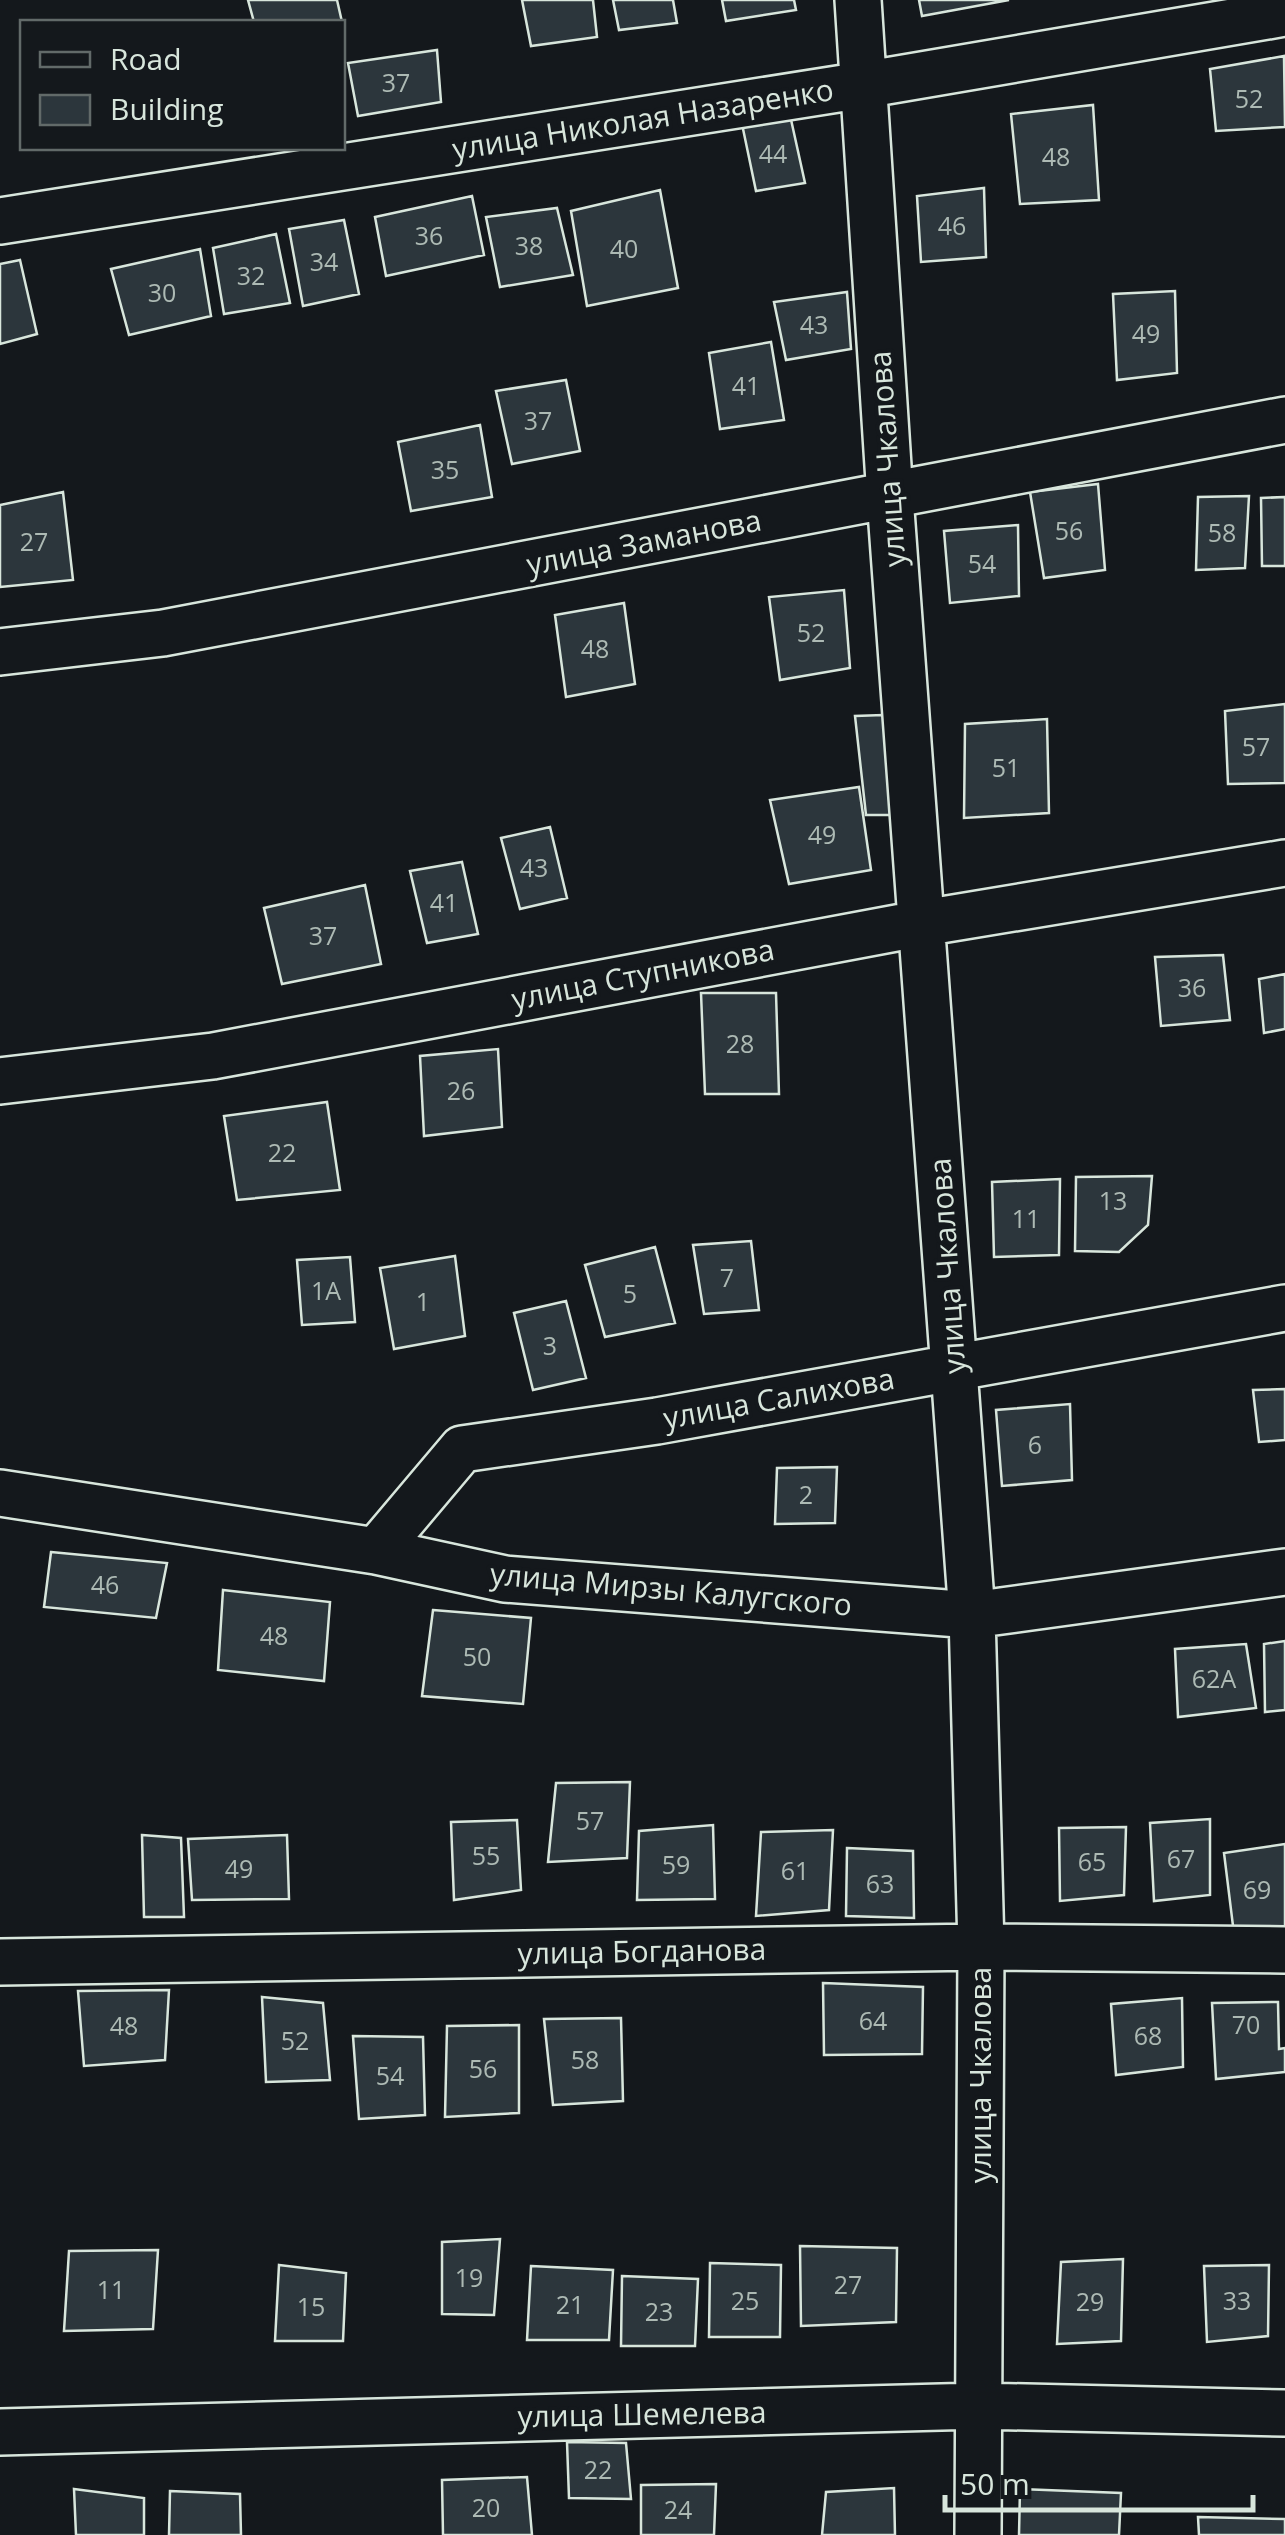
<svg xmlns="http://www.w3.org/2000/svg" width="1285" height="2535" font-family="'Open Sans',sans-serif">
	<rect width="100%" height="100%" fill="#14181c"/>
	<!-- building -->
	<path fill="#2c363c" stroke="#d8e6dc" stroke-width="2.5" d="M248 0H337L342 22H254Z
		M522 0H593L597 37 531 46Z
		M613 0H673L677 23 619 30Z
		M722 0H794L796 10 726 21Z
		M919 0H1009L922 16Z
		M437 50 441 102 358 116 348 63Z
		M1284 56 1285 127 1216 131 1210 69Z
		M1093 105 1099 200 1020 204 1011 114Z
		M790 115 805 183 756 191 742 124Z
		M984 188 986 257 921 262 917 196Z
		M660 190 678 288 587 306 571 211Z
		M472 196 484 255 386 276 375 217Z
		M557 208 573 275 500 287 486 217Z
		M344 220 359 294 303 306 289 229Z
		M276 234 290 303 224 314 213 248Z
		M200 249 211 316 129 335 111 269Z
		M20 260 37 334 0 344V264Z
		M1175 291 1177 373 1117 380 1113 294Z
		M847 292 851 349 786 360 774 302Z
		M771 342 784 420 720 429 709 353Z
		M566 380 580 451 512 464 496 391Z
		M480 425 492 497 411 511 398 442Z
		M1098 484 1105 570 1044 578 1030 492Z
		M63 492 73 580 0 587V505Z
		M1249 496 1245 568 1196 570 1198 497Z
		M1285 497V566H1262L1261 498Z
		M1018 525 1019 596 950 603 944 531Z
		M844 590 850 668 780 680 769 597Z
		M624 603 635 684 566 697 555 615Z
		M1285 704V783L1228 784 1225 711Z
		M883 715 893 815H866L855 716Z
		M1047 719 1049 813 964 818 965 724Z
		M859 787 871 870 789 884 770 800Z
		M550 827 567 898 520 909 501 838Z
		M462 862 478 934 427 943 410 871Z
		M365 885 381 964 282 984 264 908Z
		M1223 955 1230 1020 1161 1026 1155 957Z
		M1285 974V1029L1264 1033 1259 979Z
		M701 993H776L779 1094H705Z
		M498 1049 502 1127 424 1136 420 1056Z
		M327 1102 340 1190 237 1200 224 1116Z
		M1152 1176 1148 1225 1119 1252 1075 1251 1076 1177Z
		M1060 1179 1059 1255 994 1257 992 1182Z
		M751 1241 759 1310 704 1314 693 1245Z
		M655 1247 675 1323 605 1337 585 1265Z
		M455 1256 465 1336 394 1349 380 1268Z
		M350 1257 355 1322 302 1325 297 1260Z
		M566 1301 586 1378 533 1390 514 1313Z
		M1285 1389V1440L1259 1442 1253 1390Z
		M1070 1404 1072 1480 1002 1486 996 1410Z
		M837 1467 835 1523 775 1524 777 1468Z
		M51 1552 167 1563 156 1618 44 1607Z
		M223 1590 330 1602 324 1681 218 1670Z
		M433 1610 531 1618 523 1704 422 1696Z
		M1285 1641V1710L1265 1712 1264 1644Z
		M1246 1644 1256 1708 1178 1717 1175 1649Z
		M630 1782 627 1858 548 1862 556 1783Z
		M1210 1819V1895L1154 1901 1150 1823Z
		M517 1820 521 1890 454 1900 451 1822Z
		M713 1825 715 1899 637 1900 639 1831Z
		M1126 1827 1124 1895 1060 1901 1059 1828Z
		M833 1830 829 1910 756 1916 761 1832Z
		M142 1835 181 1838 184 1917H144Z
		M287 1835 289 1899 192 1900 188 1839Z
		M1285 1844V1928L1234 1934 1224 1853Z
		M847 1848 913 1851 914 1918 846 1916Z
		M823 1983 923 1987 922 2054 824 2055Z
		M169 1990 165 2060 84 2066 78 1991Z
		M262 1997 323 2003 330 2080 266 2082Z
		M1182 1998 1183 2067 1116 2075 1111 2004Z
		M1278 2002 1279 2049 1285 2048V2072L1216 2079 1212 2003Z
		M621 2018 623 2101 553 2105 544 2019Z
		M519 2025V2113L445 2117 447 2026Z
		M353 2036 423 2037 425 2115 359 2119Z
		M500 2239 494 2315 442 2314V2242Z
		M800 2246 897 2248 896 2322 801 2326Z
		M158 2250 153 2329 64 2331 69 2251Z
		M1123 2259 1121 2341 1057 2344 1061 2262Z
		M710 2263 781 2265 780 2337H709Z
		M279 2265 346 2273 343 2341H275Z
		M1269 2265 1268 2336 1207 2342 1204 2266Z
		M531 2266 613 2270 609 2340H527Z
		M622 2276 698 2279 695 2346H621Z
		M567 2442 626 2443 631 2499 569 2498Z
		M527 2477 532 2535H443L442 2480Z
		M716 2484 714 2535H641V2485Z
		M894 2488 895 2535H822L826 2492Z
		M74 2489 144 2498V2535H76Z
		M1020 2489 1121 2493 1119 2535H1019Z
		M170 2491 240 2494 241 2535H169Z
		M1198 2517 1285 2519V2535H1199Z"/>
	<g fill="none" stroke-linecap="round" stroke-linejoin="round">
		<defs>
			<path id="minor" d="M858 0 890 497 972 1615 981 1947 978 2535
				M0 221 863 85 1285 13
				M0 652 163 633 1285 420
				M0 1081 213 1056 923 923 1285 863
				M0 1493 376 1551 505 1579 972 1615 1285 1572
				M376 1551 462 1449 657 1421 1285 1308
				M0 1962 981 1947 1285 1950
				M0 2432 979 2406 1285 2413"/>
		</defs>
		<!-- minor casing -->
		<use href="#minor" stroke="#d8e6dc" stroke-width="50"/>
		<!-- minor -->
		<use href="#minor" stroke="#14181c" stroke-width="45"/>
	</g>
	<g text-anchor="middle" stroke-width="8" stroke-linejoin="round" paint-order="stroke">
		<!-- number labels -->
		<g font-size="25" fill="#adbab4">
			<text x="396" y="92">37</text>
			<text x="1249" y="108">52</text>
			<text x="773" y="163">44</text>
			<text x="1056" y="166">48</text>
			<text x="952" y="235">46</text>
			<text x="429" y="245">36</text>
			<text x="529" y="255">38</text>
			<text x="624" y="258">40</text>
			<text x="324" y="271">34</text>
			<text x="251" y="285">32</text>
			<text x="162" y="302">30</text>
			<text x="814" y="334">43</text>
			<text x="1146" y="343">49</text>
			<text x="746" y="395">41</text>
			<text x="538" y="430">37</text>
			<text x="445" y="479">35</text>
			<text x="1069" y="540">56</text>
			<text x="1222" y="542">58</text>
			<text x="34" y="551">27</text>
			<text x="982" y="573">54</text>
			<text x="811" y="642">52</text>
			<text x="595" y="658">48</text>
			<text x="1256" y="756">57</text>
			<text x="1006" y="777">51</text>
			<text x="822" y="844">49</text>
			<text x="534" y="877">43</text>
			<text x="444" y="912">41</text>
			<text x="323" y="945">37</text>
			<text x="1192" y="997">36</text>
			<text x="740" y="1053">28</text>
			<text x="461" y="1100">26</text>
			<text x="282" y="1162">22</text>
			<text x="1113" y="1210">13</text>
			<text x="1026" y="1228">11</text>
			<text x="727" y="1287">7</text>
			<text x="326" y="1300">1А</text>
			<text x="630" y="1303">5</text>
			<text x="423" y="1311">1</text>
			<text x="550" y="1355">3</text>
			<text x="1035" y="1454">6</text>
			<text x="806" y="1504">2</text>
			<text x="105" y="1594">46</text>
			<text x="274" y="1645">48</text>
			<text x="477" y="1666">50</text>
			<text x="1214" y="1688">62А</text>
			<text x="590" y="1830">57</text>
			<text x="486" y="1865">55</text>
			<text x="1181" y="1868">67</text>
			<text x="1092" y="1871">65</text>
			<text x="676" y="1874">59</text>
			<text x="239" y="1878">49</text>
			<text x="795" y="1880">61</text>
			<text x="880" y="1893">63</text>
			<text x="1257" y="1899">69</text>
			<text x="873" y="2030">64</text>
			<text x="1246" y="2034">70</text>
			<text x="124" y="2035">48</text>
			<text x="1148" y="2045">68</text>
			<text x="295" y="2050">52</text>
			<text x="585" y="2069">58</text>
			<text x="483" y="2078">56</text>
			<text x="390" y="2085">54</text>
			<text x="469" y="2287">19</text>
			<text x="848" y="2294">27</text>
			<text x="111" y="2299">11</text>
			<text x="745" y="2310">25</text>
			<text x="1237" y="2310">33</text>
			<text x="1090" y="2311">29</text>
			<text x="570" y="2314">21</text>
			<text x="311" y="2316">15</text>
			<text x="659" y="2321">23</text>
			<text x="598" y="2479">22</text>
			<text x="486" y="2517">20</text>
			<text x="678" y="2519">24</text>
		</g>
		<!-- street labels -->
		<g font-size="30" fill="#d8e6dc" stroke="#14181c">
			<text transform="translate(643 120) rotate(-9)" y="10">улица Николая Назаренко</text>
			<text transform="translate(888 459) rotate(-94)" y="10">улица Чкалова</text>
			<text transform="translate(644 543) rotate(-11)" y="10">улица Заманова</text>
			<text transform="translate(643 975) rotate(-11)" y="10">улица Ступникова</text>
			<text transform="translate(948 1266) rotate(-94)" y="10">улица Чкалова</text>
			<text transform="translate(779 1399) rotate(-10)" y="10">улица Салихова</text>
			<text transform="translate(671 1590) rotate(5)" y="10">улица Мирзы Калугского</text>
			<text transform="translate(642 1952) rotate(-1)" y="10">улица Богданова</text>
			<text transform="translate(981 2075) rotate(-90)" y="10">улица Чкалова</text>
			<text transform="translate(642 2415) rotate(-1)" y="10">улица Шемелева</text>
		</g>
	</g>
	<!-- legend -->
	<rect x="20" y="20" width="325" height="130" fill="#14181c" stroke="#626a69" stroke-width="2.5"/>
	<rect x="40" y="52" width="50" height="15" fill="#14181c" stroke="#626a69" stroke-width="2.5"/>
	<text x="110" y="70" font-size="30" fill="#d8e6dc">Road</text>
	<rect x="40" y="95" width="50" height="30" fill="#2c363c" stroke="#626a69" stroke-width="2.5"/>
	<text x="110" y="120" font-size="30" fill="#d8e6dc">Building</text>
	<!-- scale -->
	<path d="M945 2495v15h308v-15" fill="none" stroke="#d8e6dc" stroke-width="5"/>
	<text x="960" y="2495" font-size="30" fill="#d8e6dc" stroke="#14181c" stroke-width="8" paint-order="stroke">50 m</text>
</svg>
